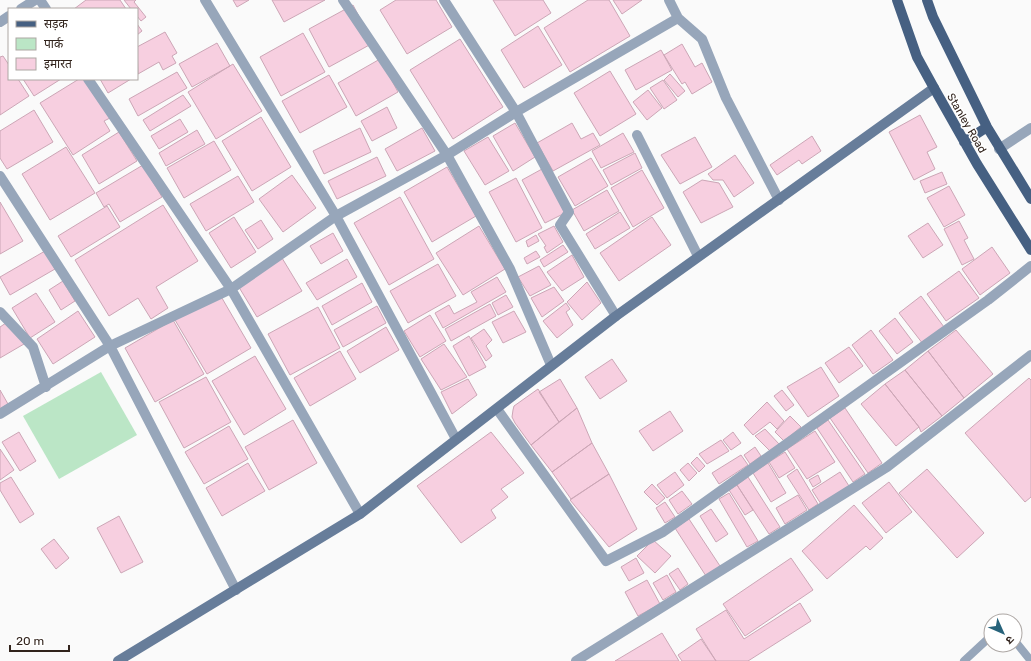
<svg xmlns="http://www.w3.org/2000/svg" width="1031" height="661" font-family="Rubik,'Noto Sans Devanagari',sans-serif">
	<rect width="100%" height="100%" fill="#fafafa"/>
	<!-- green -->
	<path fill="#bbe6c6" d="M101 372 137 435 59 479 23 416Z"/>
	<!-- building -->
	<path fill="#f7cfe0" stroke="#cca6b6" d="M86 0H120L126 9H74Z
		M124 0H136L134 2 146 17 141 21 137 16V9H131Z
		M233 0H249L237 7Z
		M272 0H325L284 22Z
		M396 0H436L452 27 407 54 380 10Z
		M493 0H543L551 13 515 36Z
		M588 0H609L630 36 570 72 544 28Z
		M613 0H642L622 14Z
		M353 5 373 43 329 67 309 29Z
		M137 24 142 31 137 35Z
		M538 26 562 65 524 88 501 50Z
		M165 32 177 53 172 56 176 63 163 70 159 62 138 74 137 47Z
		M303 33 325 72 281 96 260 57Z
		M460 39 503 107 453 139 410 70Z
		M217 43 230 66 192 87 179 64Z
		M682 44 695 67 702 63 712 82 692 94 685 82 682 84 664 55Z
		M661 50 672 70 636 90 625 70Z
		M3 56 9 65V79H18L29 96 0 115V57Z
		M380 59 398 92 356 116 338 83Z
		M233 64 262 111 216 139 188 92Z
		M610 71 636 114 600 136 574 93Z
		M177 72 187 88 138 116 129 99Z
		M670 74 685 91 678 97 664 80Z
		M329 75 347 107 300 133 282 101Z
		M23 79H61L34 96Z
		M79 79H85L110 118 104 121 110 131 73 155 40 103Z
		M100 79H131L108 93Z
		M663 80 677 100 664 109 650 88Z
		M648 90 662 108 647 120 633 102Z
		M183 95 191 106 150 131 143 120Z
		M387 107 397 128 372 141 361 121Z
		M34 110 53 142 7 169 0 158V131Z
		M920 115 937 147 927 152 935 169 914 180 889 132Z
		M261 117 291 167 252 191 222 141Z
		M180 119 188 132 159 149 151 136Z
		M515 123 535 157 513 171 493 136Z
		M572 123 581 139 593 133 600 145 553 171 537 143Z
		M360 128 371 152 324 174 313 151Z
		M422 128 435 151 397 171 385 149Z
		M197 130 205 144 166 166 159 153Z
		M119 132 137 161 99 184 82 155Z
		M623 133 634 152 601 168 592 151Z
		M812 136 821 151 802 164 799 160 777 175 770 165Z
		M488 137 509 171 485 185 464 151Z
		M695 137 712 167 680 184 661 155Z
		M214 141 231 170 184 198 167 168Z
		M66 147 95 193 50 220 22 174Z
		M635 153 642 168 611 185 603 170Z
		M735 155 754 183 734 197 723 180H713L708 174Z
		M377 157 386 176 337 199 328 181Z
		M591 158 608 186 575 206 558 177Z
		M143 165 162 197 120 222 109 204 104 207 96 193Z
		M447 167 476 216 432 242 404 192Z
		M542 169 565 213 545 223 522 180Z
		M642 170 664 208 633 227 611 188Z
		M942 172 947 184 925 193 920 181Z
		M292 175 316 208 283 232 259 199Z
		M238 176 254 202 206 231 190 204Z
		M516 178 542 228 516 242 489 192Z
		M702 180 719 183 733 207 701 223 683 192Z
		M949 186 965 215 944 227 927 198Z
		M607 190 619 211 584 231 572 210Z
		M400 197 434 259 389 285 354 223Z
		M0 202 23 241 0 254Z
		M163 205 198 261 156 287 168 308 151 319 138 298 109 316 75 260Z
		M107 206 120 227 71 257 58 236Z
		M620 212 630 228 595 249 586 234Z
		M234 217 256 252 231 268 209 233Z
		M652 217 671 245 619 281 600 253Z
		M261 220 273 239 258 249 245 230Z
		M959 221 968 238 964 240 974 259 962 265 944 229Z
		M928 223 943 245 923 258 908 236Z
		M479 226 505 269 463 295 436 253Z
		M554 226 563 242 547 253 544 247 546 246 538 234Z
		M333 233 343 251 321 264 310 246Z
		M536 235 539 241 528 247 526 241Z
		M563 245 568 252 544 267 540 260Z
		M992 247 1010 273 980 295 962 269Z
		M45 251 55 269 10 295 0 277Z
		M536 251 540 257 527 264 524 258Z
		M572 255 584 277 562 291 547 272Z
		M282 258 302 291 257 317 237 284Z
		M347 259 357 277 317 300 306 283Z
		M438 264 456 296 408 323 390 291Z
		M539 266 551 285 530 296 518 277Z
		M959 271 979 298 946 321 927 294Z
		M497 277 506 292 443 328 435 313 449 305 454 314 477 302 471 292Z
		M63 281 75 301 61 310 49 290Z
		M587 282 601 303 582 320 567 302Z
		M362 283 372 302 332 325 322 306Z
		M554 287 564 301 542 317 531 298Z
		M36 293 55 322 30 338 12 308Z
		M219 293 251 348 207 374 175 320Z
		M506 295 513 307 498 315 492 303Z
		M921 296 944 327 923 344 899 313Z
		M566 303 570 309 566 312 573 325 557 338 543 321Z
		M490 304 496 316 451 341 445 329Z
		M377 306 386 323 343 347 334 330Z
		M318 307 340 348 290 375 268 334Z
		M78 311 95 337 53 364 37 339Z
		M514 311 526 332 503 343 492 322Z
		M430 315 446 341 420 357 404 331Z
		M895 318 913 342 897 354 879 331Z
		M173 320 204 374 155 402 125 348Z
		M9 321 24 344 0 358V327Z
		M386 327 399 350 360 373 347 351Z
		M484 329 492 340 486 346 492 356 486 361 471 338Z
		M871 330 893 360 873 374 852 345Z
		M956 330 993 374 964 398 928 351Z
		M469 336 486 367 469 376 453 346Z
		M444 344 467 377 441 390 421 359Z
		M849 347 863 366 839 383 825 363Z
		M340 351 356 379 310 406 294 378Z
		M928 351 964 398 942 416 905 370Z
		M255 356 286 409 244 435 212 381Z
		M612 359 627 381 600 399 585 377Z
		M821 367 839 396 808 417 787 387Z
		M905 370 942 416 921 432 919 427 885 384Z
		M206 377 231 422 184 448 159 402Z
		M1029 378 1031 380V497L1025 502 965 433Z
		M468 379 477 395 452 414 441 392Z
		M560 379 577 408 559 422 539 392Z
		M885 384 919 427 896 446 861 404Z
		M538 389 559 422 531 445 515 423 512 417 513 410 514 406Z
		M0 390 8 404 0 409Z
		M782 390 794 405 786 411 774 396Z
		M767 402 784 421 777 429 770 422 753 435 744 425Z
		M577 408 592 443 552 472 531 445Z
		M845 408 882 463 868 473 830 418Z
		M670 411 683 431 653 451 639 431Z
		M790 416 801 427 784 441 775 432Z
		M293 420 317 463 269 490 245 447Z
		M828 420 865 474 853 482 817 428Z
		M229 426 248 459 204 484 185 452Z
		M765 429 779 444 771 452 755 436Z
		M815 431 835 462 807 479 787 449Z
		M19 432 36 461 20 471 2 442Z
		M491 432 524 473 501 489 508 497 491 510 496 518 461 543 417 486Z
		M733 432 741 443 731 450 723 440Z
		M721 440 729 451 707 464 699 454Z
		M592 443 609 474 571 499 552 472Z
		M755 447 761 456 750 464 744 455Z
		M0 449 14 470 0 480Z
		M785 452 795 468 779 478 769 462Z
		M741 455 748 465 719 484 712 473Z
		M697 457 705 466 699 472 691 463Z
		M248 463 265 491 222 516 206 488Z
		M688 463 697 473 689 481 680 470Z
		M768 463 786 493 771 502 753 473Z
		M797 469 818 504 809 510 787 476Z
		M927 469 984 533 957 558 899 493Z
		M675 472 684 485 667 498 657 485Z
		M840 472 849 486 821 504 812 490Z
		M609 474 637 529 609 547 570 500Z
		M818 475 821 482 813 487 809 480Z
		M11 477 34 514 20 523 0 490V483Z
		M748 477 780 527 769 534 737 485Z
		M889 482 912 512 886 533 862 503Z
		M652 484 665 498 657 505 644 492Z
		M737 485 753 510 745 515 729 490Z
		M682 491 692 504 678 514 669 500Z
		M729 493 758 541 747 547 719 499Z
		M798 495 807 510 785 524 776 508Z
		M665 502 675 517 665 523 656 508Z
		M854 505 883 538 870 550 866 546 827 579 802 551Z
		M711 509 728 534 716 542 700 516Z
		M119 516 143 562 121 573 97 528Z
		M689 519 720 566 706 576 675 528Z
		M54 539 69 558 56 569 41 549Z
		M653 540 671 556 655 573 637 556Z
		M636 558 644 573 629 581 621 567Z
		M791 558 813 590 745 636 723 604Z
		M678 568 688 584 680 590 669 574Z
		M667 575 676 592 663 600 653 583Z
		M647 580 660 604 638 616 625 592Z
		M800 603 811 621 748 661H716L696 629 726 610 744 639Z
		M662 633 679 661H615Z
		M701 639 716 661H682L678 655Z"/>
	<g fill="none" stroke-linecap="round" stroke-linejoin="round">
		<!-- lane -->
		<path stroke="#97a6ba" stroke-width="8" d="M1015 641 1031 661
			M964 661 991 636"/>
		<!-- street -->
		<path stroke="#97a6ba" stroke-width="10" d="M40 0 46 9
			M205 0 336 216 456 439
			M343 0 447 155 510 269 551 365
			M444 0 516 112 569 212 560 225 616 316
			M669 0 678 18 702 39 726 98 779 200
			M21 9 35 0
			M0 22 9 16
			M88 79 231 289 360 514
			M637 135 698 256
			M999 149 1031 128
			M0 176 110 346 236 590
			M0 312 33 347 46 387
			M497 409 606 561 663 532 988 300 1031 266
			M0 414 110 346 231 289 336 216 447 155 516 112 678 18
			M576 661 887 467 1031 355"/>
		<!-- secondary -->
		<path stroke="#677d9a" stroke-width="10" d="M118 661 360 514 616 316 934 88"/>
		<!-- primary -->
		<path stroke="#466082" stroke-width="10" d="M897 0 917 57 934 88 977 164 1031 250
			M927 0 933 17 987 127 1031 199
			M964 142 987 127"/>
	</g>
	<g text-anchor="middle" stroke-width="3" stroke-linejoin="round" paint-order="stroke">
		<!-- street labels -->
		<g font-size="11" fill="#31231c" stroke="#fff">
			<text transform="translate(967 123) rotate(60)" y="4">Stanley Road</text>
		</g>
	</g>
	<!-- legend -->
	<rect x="8" y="8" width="130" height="72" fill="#ffffff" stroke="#ada7a4"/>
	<rect x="16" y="21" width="20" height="6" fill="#466082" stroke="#ada7a4"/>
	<text x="44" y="28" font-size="12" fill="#31231c">सड़क</text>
	<rect x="16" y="38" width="20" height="12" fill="#bbe6c6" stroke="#ada7a4"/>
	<text x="44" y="48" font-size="12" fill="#31231c">पार्क</text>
	<rect x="16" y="58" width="20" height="12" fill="#f7cfe0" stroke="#ada7a4"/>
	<text x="44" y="68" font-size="12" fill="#31231c">इमारत</text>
	<!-- north arrow -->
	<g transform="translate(1003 633) rotate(135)"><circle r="19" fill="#ffffff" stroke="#ada7a4"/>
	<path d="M0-3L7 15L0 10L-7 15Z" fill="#27637b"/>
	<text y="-6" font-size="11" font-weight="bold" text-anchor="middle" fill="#31231c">उ</text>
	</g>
	<!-- scale -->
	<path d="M10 645v6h59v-6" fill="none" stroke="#31231c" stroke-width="2"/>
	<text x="16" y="645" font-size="12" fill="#31231c" stroke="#ffffff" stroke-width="3" paint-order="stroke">20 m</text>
</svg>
